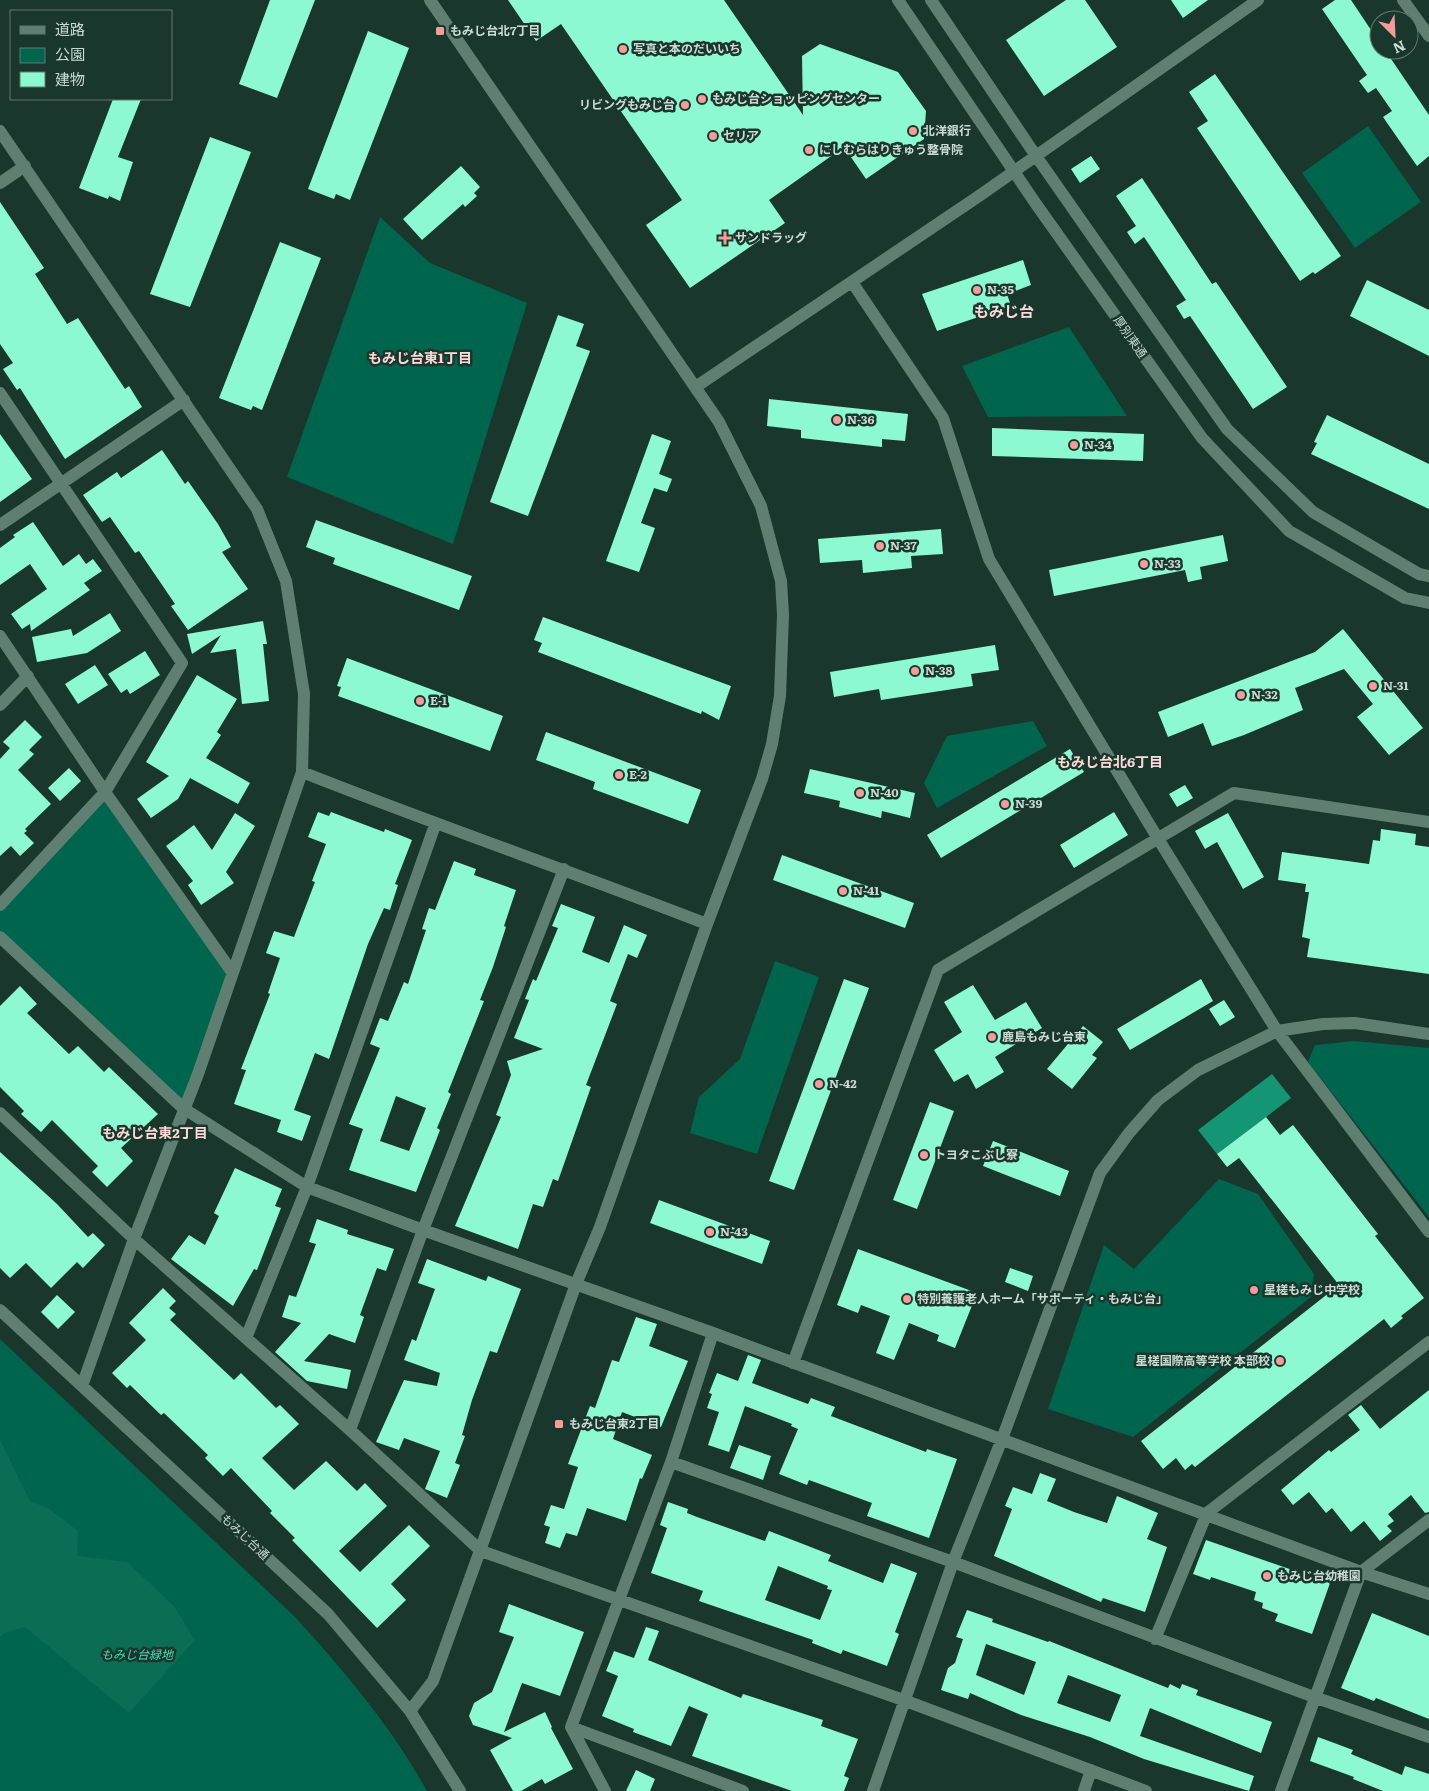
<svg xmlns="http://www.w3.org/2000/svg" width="1429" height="1791" font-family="Literata,'Noto Sans JP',serif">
	<rect width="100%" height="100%" fill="#1a372d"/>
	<!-- green -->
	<path fill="#00654d" d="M1368 126 1421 202 1355 248 1302 173Z
		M380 217 430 263 527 303 453 544 287 477Z
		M1069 327 1127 416 988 417 962 366Z
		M1033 721 1047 746 937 808 924 783 947 736Z
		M105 792 232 972 183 1108 0 937V905Z
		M775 961 819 977 757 1154 690 1133 699 1097 740 1059Z
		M1354 1041 1429 1048V1217L1308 1062 1315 1045Z
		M1219 1179 1258 1194 1314 1274 1311 1297 1133 1437 1048 1409 1104 1245 1134 1269Z
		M0 1339 295 1617C344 1671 392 1727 427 1791H0Z"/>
	<!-- forest -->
	<path fill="#0b6d53" d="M0 1440 30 1501 48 1508 78 1531 77 1556 127 1562 174 1606 195 1640 129 1713 25 1627 5 1633 0 1637Z"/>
	<!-- water -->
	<path fill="#149573" d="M1272 1074 1291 1098 1217 1154 1198 1130Z"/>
	<!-- building -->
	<path fill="#8cf9d3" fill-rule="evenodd" d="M270 0H315L277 98 239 84Z
		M508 0H724L803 115 802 56 820 44 898 72 926 111 924 139 866 179 844 147 769 200 785 223 690 288 646 225 682 200 561 24 536 41Z
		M1066 0H1085L1117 47 1044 96 1006 40Z
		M1171 0H1208L1183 18Z
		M1335 0H1351L1379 42V50H1385L1429 115V156L1417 166 1383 117 1392 111 1376 88 1368 93 1359 81 1367 75 1322 9Z
		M368 31 409 48 350 200 336 194 334 199 308 189Z
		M1215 74 1341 256 1315 274 1313 272 1300 281 1197 128 1208 121 1189 92Z
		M113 99H141L118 157 133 162 120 201 109 196 108 199 79 188Z
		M210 137 251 152 190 307 150 294Z
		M1091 156 1100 169 1080 183 1071 169Z
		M461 166 480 187 474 193 477 196 465 207 463 204 422 240 403 219Z
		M1142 178 1212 284 1216 282 1287 387 1253 409 1190 316 1184 319 1176 306 1186 300 1144 237 1135 244 1127 232 1136 226 1116 196Z
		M0 202 44 268 35 274 67 324 78 318 125 389 129 386 142 407 65 459 20 388 17 390 3 369 13 363 0 344Z
		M280 242 321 258 262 410 253 406 251 410 219 398Z
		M1023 260 1031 285 1007 294 1011 306 937 331 922 294Z
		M1367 280 1429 310V356L1350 316Z
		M558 315 584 324 576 346 590 351 528 516 490 502Z
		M769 399 908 414 905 441 882 439V447L801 438V430L767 426Z
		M1327 415 1429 464V509L1311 454 1317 443 1314 442Z
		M992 428 1144 434 1143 461 992 456Z
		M0 434 32 479 0 502Z
		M652 434 671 441 659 474 672 479 667 492 654 488 641 523 655 528 639 572 606 561Z
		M162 450 185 484 188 481 218 524 231 547 222 552 248 589 188 630 171 606 175 604 139 551 135 553 110 517 102 522 83 495 117 472 121 478Z
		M316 520 472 576 459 610 333 564 335 558 306 547Z
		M33 522 63 566 79 554 86 564 93 559 102 571 84 583 90 590 31 631 30 624 22 629 11 614 47 589 30 564 0 585V548L15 537 13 535Z
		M941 529 943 554 911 556 912 568 863 573 862 560 820 563 818 539Z
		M1223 535 1228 561 1200 567 1202 579 1188 582 1185 570 1054 596 1049 570Z
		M110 613 121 631 87 653 37 662 32 637 71 629 73 636Z
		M543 617 731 686 719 720 702 711 701 714 538 652 542 643 534 640Z
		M263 621 267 644H263L269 701 242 704 236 649 210 653 221 635 192 654 187 634Z
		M1343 629 1423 728 1389 755 1357 717 1373 704 1344 669 1295 688 1303 710 1244 735 1212 746 1203 723 1168 737 1158 712 1315 652Z
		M995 645 999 670 971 674 973 686 881 700 879 689 834 697 830 672Z
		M145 651 160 675 130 694 127 689 121 693 108 674Z
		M347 658 503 716 490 751 338 696 341 687 337 686Z
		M95 665 108 685 78 704 65 684Z
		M197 675 237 699 217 732 221 735 206 758 250 783 238 804 190 778 178 799 151 818 137 799 169 776 146 762Z
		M25 720 42 737 29 750 34 754 18 770 51 804 25 829 27 831 24 833 34 843 20 856 11 846 0 856V759L10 748 3 742Z
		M546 732 701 790 688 824 593 789 595 782 536 760Z
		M1070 749 1084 772 941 858 927 835Z
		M69 768 81 781 60 801 48 788Z
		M810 769 915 793 910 818 882 811 881 818 839 807 840 801 804 793Z
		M1185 785 1193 798 1177 807 1169 794Z
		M318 812 329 816 331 812 384 832 385 829 412 840 395 884 398 885 390 910 384 908 368 944 329 1059 315 1053 294 1110 311 1116 302 1141 277 1132 281 1120 234 1104 246 1070 241 1069 270 994 268 993 280 958 266 953 274 931 294 937 315 882 312 881 326 844 308 837Z
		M1114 812 1128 835 1074 868 1060 845Z
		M235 813 255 826 226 872 234 883 201 905 188 885 193 881 166 846 194 825 212 850Z
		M1228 813 1264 877 1243 889 1217 842 1205 849 1195 831Z
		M1381 829 1416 834 1415 845 1429 847V974L1307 957 1310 939 1302 937 1309 892H1305L1306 884 1278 880 1282 852 1369 864 1373 840 1380 841Z
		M782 855 914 903 905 928 773 880Z
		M454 861 476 869 474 875 516 890 504 926 506 927 493 967 480 1000 484 1001 448 1092 451 1094 437 1128 440 1130 416 1192 349 1170 363 1129 349 1124 380 1048 370 1044 380 1018 388 1021 404 982 408 984 426 930 422 929 429 908 435 910ZM396 1096 426 1108 409 1151 380 1141Z
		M561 904 595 917 582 952 609 963 624 925 647 935 637 958 628 954 610 1001 617 1004 586 1085 591 1087 558 1181 553 1179 543 1207 533 1204 518 1249 455 1226 501 1117 496 1115 511 1075 507 1061 543 1049 514 1038 529 1000 525 999 533 979 536 981 558 928 552 926Z
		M844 979 869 988 794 1190 769 1181Z
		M1201 979 1213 1001 1130 1050 1117 1029Z
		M973 985 995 1020 1026 1002 1042 1028 995 1057 1004 1072 976 1089 968 1074 954 1082 934 1050 962 1032 944 1002Z
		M20 986 37 1004 27 1013 69 1054 78 1046 104 1072 109 1067 158 1114 121 1148 133 1161 107 1187 92 1172 98 1166 52 1120 41 1132 21 1114 24 1111 0 1087V1006Z
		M1224 1000 1235 1017 1220 1026 1209 1009Z
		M1083 1026 1103 1042 1092 1055 1097 1058 1072 1089 1047 1069Z
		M930 1102 954 1111 917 1209 893 1200Z
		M1266 1117 1280 1135 1293 1125 1378 1234 1375 1236 1424 1298 1401 1316 1403 1318 1391 1328 1384 1319 1195 1467 1192 1464 1185 1470 1176 1458 1163 1469 1141 1441 1339 1285 1239 1158 1227 1167 1217 1154Z
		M993 1141 1069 1171 1060 1196 983 1166Z
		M0 1152 57 1204 88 1237 93 1233 105 1245 83 1268 77 1262 51 1288 26 1263 10 1278 0 1268Z
		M235 1168 282 1189 275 1206 281 1208 257 1270 254 1269 233 1306 171 1259 189 1235 205 1245 219 1216 214 1213Z
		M659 1200 770 1241 762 1264 650 1223Z
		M317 1219 348 1230 347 1234 394 1249 386 1271 377 1268 360 1315 364 1317 355 1343 329 1334 304 1361 351 1370 347 1389 307 1381 275 1352 301 1323 282 1317 289 1295 296 1297 316 1244 309 1242Z
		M858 1249 977 1293 955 1348 937 1341 939 1335 909 1323 894 1360 876 1353 890 1316 861 1305 858 1313 837 1305Z
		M427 1259 486 1281 488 1276 521 1289 497 1353 490 1351 472 1400 462 1435 465 1436 455 1463 460 1465 447 1498 425 1489 440 1451 404 1438 399 1450 376 1442 404 1380 437 1386 440 1373 404 1360 412 1339 416 1341 435 1289 418 1283Z
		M1010 1268 1033 1276 1028 1291 1005 1282Z
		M163 1288 176 1301 169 1308 176 1314 170 1320 234 1380 241 1373 276 1408 280 1405 299 1424 262 1458 294 1490 326 1461 357 1491 365 1483 387 1506 339 1551 360 1572 409 1525 430 1546 391 1584 406 1600 377 1628 292 1540 295 1538 270 1513 272 1511 231 1468 223 1476 205 1458 208 1455 164 1413 161 1415 130 1385 127 1388 112 1373 146 1340 129 1323Z
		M57 1295 75 1312 58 1329 41 1312Z
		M636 1317 657 1324 649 1346 688 1361 661 1427 622 1412 613 1439 652 1455 642 1479 640 1478 626 1521 587 1508 577 1536 566 1533 560 1548 545 1543 550 1527 544 1525 551 1505 564 1509 578 1467 568 1464 590 1406 595 1408 612 1360 619 1362Z
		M748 1355 761 1360 752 1383 808 1404 811 1398 835 1407 831 1416 926 1452 927 1449 957 1459 929 1538 867 1516 872 1503 809 1480 807 1485 779 1474 798 1429 791 1426 792 1424 745 1406 729 1452 708 1445 719 1412 707 1408 712 1394 709 1393 717 1373 738 1381Z
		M1429 1390V1512L1425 1513 1411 1495 1388 1514 1394 1521 1387 1526 1392 1531 1380 1541 1364 1521 1351 1532 1332 1508 1326 1513 1309 1492 1293 1505 1281 1490 1329 1450 1331 1452 1360 1430 1348 1415 1361 1405 1380 1429Z
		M739 1445 771 1456 763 1480 730 1468Z
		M1040 1473 1056 1479 1047 1501 1074 1512 1107 1523 1117 1496 1158 1513 1147 1539 1167 1547 1145 1612 1103 1598 1101 1602 994 1556 1012 1509 1005 1506 1013 1487 1032 1494Z
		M668 1502 688 1509 687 1513 697 1517 765 1541 769 1531 803 1544 831 1555 828 1561 883 1583 891 1563 917 1573 895 1632 899 1634 887 1666 843 1650 841 1654 812 1643 813 1640 699 1601 703 1591 651 1573 667 1528 660 1525ZM778 1566 828 1586 827 1589 832 1590 820 1620 765 1600Z
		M1206 1540 1330 1583 1312 1634 1275 1621 1278 1614 1262 1608 1263 1603 1254 1600 1256 1592 1211 1577 1210 1580 1193 1574Z
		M509 1604 584 1632 560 1696 522 1683 504 1732 545 1712 552 1727 551 1728 573 1769 545 1784 542 1779 521 1791H513L490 1750 512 1738 473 1725 469 1716 474 1703 492 1692 514 1637 499 1632Z
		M967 1610 993 1619 992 1622 1048 1642 1049 1641 1168 1688 1170 1684 1180 1689 1182 1684 1198 1690 1196 1695 1272 1722 1261 1753 1150 1708 1140 1736 1254 1776 1249 1791 1144 1759 1090 1737 1021 1715 970 1693 968 1699 941 1690 948 1668 955 1663 963 1639 956 1637ZM986 1644 1036 1662 1024 1695 976 1675ZM1068 1675 1121 1695 1110 1722 1057 1703Z
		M1372 1613 1429 1636V1719L1376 1698 1374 1701 1341 1688Z
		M646 1627 659 1631 648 1660 741 1698 743 1694 823 1720 821 1726 858 1739 844 1776 849 1778 844 1791H792L692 1756 708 1714 689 1706 671 1746 633 1732 634 1729 602 1716 618 1676 606 1671 614 1651 634 1658Z
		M1318 1737 1353 1750 1351 1754 1402 1775 1405 1766 1429 1774V1791H1383L1353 1779 1354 1777 1310 1761Z
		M636 1770 655 1779 650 1791H626Z"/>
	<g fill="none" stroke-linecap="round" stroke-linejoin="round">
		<!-- minor -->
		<path stroke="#607f73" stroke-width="12" d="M898 0 1036 204 1202 438 1289 531 1405 598 1429 603
			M931 0 1036 156 1227 429 1313 512 1419 574 1429 576
			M1403 0 1429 36
			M0 131 257 509 286 581 304 694 302 772 198 1074 134 1239 82 1386
			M0 183 25 166
			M852 282 943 418 989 559 1157 837 1277 1031 1429 1232
			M697 386 979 196 1258 0
			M0 393 182 663 105 792 0 905
			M0 525 184 400
			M0 636 105 792 232 972
			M0 705 28 676
			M302 772C436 825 573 872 707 924
			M0 937 183 1108 307 1187 423 1230 713 1333 1361 1572 1429 1594
			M0 1113 134 1239 350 1430 481 1551 906 1701 1146 1791
			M0 1310 328 1614 410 1711 460 1791
			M246 1338 307 1187 435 825
			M793 1363 938 970 1234 793 1429 822
			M350 1430 423 1230 564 869
			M671 1462 953 1562 1314 1697 1429 1737
			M1155 1639 1207 1513 1429 1342
			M410 1711 433 1681 576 1284 600 1227 707 924 762 779 772 744 780 696 783 615 781 581 761 506 719 422 430 0
			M571 1727 743 1791
			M605 1791 571 1727 671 1462 713 1333
			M873 1791 953 1562 1002 1439 1100 1173 1129 1133 1158 1100 1198 1070 1277 1031 1323 1024 1355 1023 1429 1034
			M1084 1791 1091 1770
			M1281 1791 1361 1572 1429 1520"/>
	</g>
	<!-- markers -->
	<g fill="#f59b9c" stroke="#1a372d" stroke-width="2">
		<rect x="435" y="26" width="10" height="10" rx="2.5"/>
		<circle cx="623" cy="49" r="5"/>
		<circle cx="702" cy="99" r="5"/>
		<circle cx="685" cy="105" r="5"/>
		<circle cx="913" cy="131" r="5"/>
		<circle cx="713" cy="136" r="5"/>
		<circle cx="809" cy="150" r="5"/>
		<path d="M722.5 230.5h5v5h5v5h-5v5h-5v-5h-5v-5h5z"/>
		<circle cx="977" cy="290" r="5"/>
		<circle cx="837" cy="420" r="5"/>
		<circle cx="1074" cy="445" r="5"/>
		<circle cx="880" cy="546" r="5"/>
		<circle cx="1144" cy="564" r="5"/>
		<circle cx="915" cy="671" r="5"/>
		<circle cx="1373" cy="686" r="5"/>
		<circle cx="1241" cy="695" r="5"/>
		<circle cx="420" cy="701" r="5"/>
		<circle cx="619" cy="775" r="5"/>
		<circle cx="860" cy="793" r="5"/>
		<circle cx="1005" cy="804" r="5"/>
		<circle cx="843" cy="891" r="5"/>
		<circle cx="992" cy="1037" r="5"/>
		<circle cx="819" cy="1084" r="5"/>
		<circle cx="924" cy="1155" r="5"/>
		<circle cx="710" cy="1232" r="5"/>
		<circle cx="1254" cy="1290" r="5"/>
		<circle cx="907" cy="1299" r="5"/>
		<circle cx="1280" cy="1361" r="5"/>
		<rect x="554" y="1419" width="10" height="10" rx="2.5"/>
		<circle cx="1267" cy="1576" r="5"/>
	</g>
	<g text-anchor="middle" stroke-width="5" stroke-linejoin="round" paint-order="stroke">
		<!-- poi labels -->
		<g font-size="12" font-weight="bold" fill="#cadbd4" stroke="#1a372d" text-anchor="start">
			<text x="450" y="35">もみじ台北7丁目</text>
			<text x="633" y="53">写真と本のだいいち</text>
			<text x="712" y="103">もみじ台ショッピングセンター</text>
			<text x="675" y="109" text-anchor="end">リビングもみじ台</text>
			<text x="923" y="135">北洋銀行</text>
			<text x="723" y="140">セリア</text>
			<text x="819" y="154">にしむらはりきゅう整骨院</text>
			<text x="735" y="242">サンドラッグ</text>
			<text x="987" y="294">N-35</text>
			<text x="847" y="424">N-36</text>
			<text x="1084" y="449">N-34</text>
			<text x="890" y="550">N-37</text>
			<text x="1154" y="568">N-33</text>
			<text x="925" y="675">N-38</text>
			<text x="1383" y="690">N-31</text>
			<text x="1251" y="699">N-32</text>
			<text x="430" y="705">E-1</text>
			<text x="629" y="779">E-2</text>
			<text x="870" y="797">N-40</text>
			<text x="1015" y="808">N-39</text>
			<text x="853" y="895">N-41</text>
			<text x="1002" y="1041">鹿島もみじ台東</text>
			<text x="829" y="1088">N-42</text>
			<text x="934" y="1159">トヨタこぶし寮</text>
			<text x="720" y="1236">N-43</text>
			<text x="1264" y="1294">星槎もみじ中学校</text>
			<text x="917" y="1303">特別養護老人ホーム「サポーティ・もみじ台」</text>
			<text x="1270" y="1365" text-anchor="end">星槎国際高等学校 本部校</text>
			<text x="569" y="1428">もみじ台東2丁目</text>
			<text x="1277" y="1580">もみじ台幼稚園</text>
		</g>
		<!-- street labels -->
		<g font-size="12" fill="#cadbd4" stroke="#1a372d">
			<text transform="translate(1130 337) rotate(55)" y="4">厚別東通</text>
			<text transform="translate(245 1537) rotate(43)" y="4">もみじ台通</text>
		</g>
		<!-- park labels -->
		<g font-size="12" font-style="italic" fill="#41dfb1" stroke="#1a372d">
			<text x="137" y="1659">もみじ台緑地</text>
		</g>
		<!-- neighbourhood labels -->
		<g font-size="14" font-weight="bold" fill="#fcd9d8" stroke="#1a372d">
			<text x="420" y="363">もみじ台東1丁目</text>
			<text x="1110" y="767">もみじ台北6丁目</text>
			<text x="155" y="1138">もみじ台東2丁目</text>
		</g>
		<!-- quarter labels -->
		<g font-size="15" font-weight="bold" fill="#fcd9d8" stroke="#1a372d">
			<text x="1004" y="317">もみじ台</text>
		</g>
	</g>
	<!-- legend -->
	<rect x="10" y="10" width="162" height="90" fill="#1a372d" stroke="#607970"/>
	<rect x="20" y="26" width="25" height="8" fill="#607f73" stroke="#607970"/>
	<text x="55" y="35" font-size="15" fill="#cadbd4">道路</text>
	<rect x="20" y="48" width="25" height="15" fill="#00654d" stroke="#607970"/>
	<text x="55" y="60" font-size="15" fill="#cadbd4">公園</text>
	<rect x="20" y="72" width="25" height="15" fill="#8cf9d3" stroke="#607970"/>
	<text x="55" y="85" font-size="15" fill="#cadbd4">建物</text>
	<!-- north arrow -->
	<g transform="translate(1394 35) rotate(156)"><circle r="24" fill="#1a372d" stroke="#607970"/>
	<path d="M0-4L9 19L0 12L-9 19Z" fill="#f59b9c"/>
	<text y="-8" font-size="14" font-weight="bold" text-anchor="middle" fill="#cadbd4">N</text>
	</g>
</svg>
